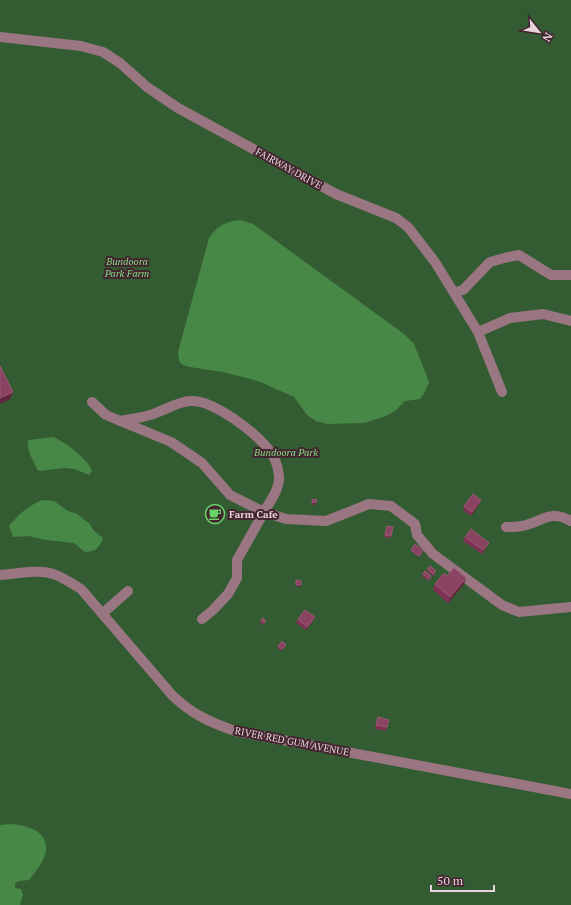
<svg xmlns="http://www.w3.org/2000/svg" width="571" height="905" font-family="'PT Serif',serif">
	<rect width="100%" height="100%" fill="#42252f"/>
	<!-- green -->
	<path fill="#345c33" d="M0 0H571V905H0Z"/>
	<!-- water -->
	<path fill="#478847" d="M240 220 253 224 404 334 414 344 429 382 425 392 420 399 405 401 395 411 386 416 364 423 327 424 316 421 307 415 294 397 258 381 223 372 190 367 183 365 179 361 178 352 209 238C218 225 225 222 240 220Z
		M53 437C65 442 88 459 92 471L89 475 75 469 65 468 38 471C34 462 26 450 28 440Z
		M42 500 54 501 68 511 77 514 90 524 93 530 103 538C99 548 97 551 85 552L74 543 46 540 29 536 13 537 9 526C20 513 27 507 42 500Z
		M10 824C25 825 48 830 46 850 45 861 36 871 29 880L19 881 15 883V888L21 889 23 895 20 905H0V825Z"/>
	<g fill="none" stroke-linecap="round" stroke-linejoin="round">
		<!-- minor -->
		<path stroke="#997681" stroke-width="10" d="M0 37 81 46 103 52 120 63 147 87 178 108 336 194 396 218 408 227 435 262 478 332 502 392
			M455 292 463 290 490 262 508 257 519 255 551 275H571
			M478 332 510 318 543 314 571 321
			M92 402 106 415 171 442 202 463 230 495 264 512C270 501 280 489 279 476 278 467 275 457 269 450 256 433 213 399 190 401 179 401 161 412 150 415 140 418 130 419 120 421
			M506 527C511 527 517 527 522 526 543 522 549 509 571 521
			M0 575C17 574 37 569 53 574 63 577 72 584 81 589L172 695C192 714 209 722 235 731L571 794
			M103 613 128 591
			M202 619 213 610 228 594 237 578V560L264 512 286 519 326 521 369 504 391 506 415 524 417 535 433 554 502 605 519 612 571 607"/>
	</g>
	<!-- wall -->
	<path fill="#7f3253" d="M480 503 471 516 463 510 464 506Z
		M386 528 391 536V538L384 537Z
		M465 537 487 546 482 554 463 541Z
		M411 550 423 552 419 557 411 551Z
		M428 569 435 573 433 576 427 571Z
		M423 574 431 578 429 581 422 576Z
		M447 576 464 584 448 603 433 590 435 584Z
		M298 619 313 621 306 630 296 623Z
		M261 620 265 623 263 625 260 622Z
		M278 646 285 647 281 651 277 648Z
		M378 717 387 727 386 731 375 729Z"/>
	<!-- shaded-wall -->
	<path fill="#62263f" d="M13 392 10 399 0 404V398Z
		M481 500 480 503 471 516 472 512Z
		M317 502 316 504 312 505V503Z
		M489 543 487 546 482 554 483 550Z
		M466 578 464 584 448 603 450 597Z
		M296 585H301L300 587 295 586Z
		M315 617 313 621 306 630 307 627Z"/>
	<!-- building -->
	<path fill="#8a4462" stroke="#995a74" d="M0 366 13 392 0 398Z
		M473 494 481 500 472 512 464 506Z
		M316 499 317 502 312 503V500Z
		M387 526 393 527 391 536 385 535Z
		M471 529 489 543 483 550 465 537Z
		M415 544 423 550 419 556 411 550Z
		M430 566 436 571 433 574 428 569Z
		M454 568 466 578 450 597 435 584 444 573 447 576Z
		M425 571 431 576 429 579 423 574Z
		M296 580 301 581V585H296Z
		M305 610 315 617 307 627 298 619Z
		M263 618 266 621 264 623 261 620Z
		M282 641 286 645 282 649 278 646Z
		M378 717 389 720 387 727 376 725Z"/>
	<!-- icons -->
	<defs>
		<symbol id="cafe-ring" viewBox="-11 -11 22 22"><circle r="9.5" fill="#42252f" stroke="#66d467" stroke-width="1.5"/><path d="M-5.5-4.5H6V0H3Q3 3.5 0 3.5H-2.5Q-5.5 3.5-5.5 0ZM3-3.2v2h1.7v-2ZM-6 4.5H4V6H-6Z" fill="#66d467"/></symbol>
	</defs>
	<g fill-rule="evenodd">
		<use href="#cafe-ring" x="204" y="503" width="22" height="22"/>
	</g>
	<g text-anchor="middle" stroke-width="4" stroke-linejoin="round" paint-order="stroke">
		<!-- street labels -->
		<g font-size="10" fill="#e8d4da" stroke="#42252f">
			<text transform="translate(289 168) rotate(29)" y="4">FAIRWAY DRIVE</text>
			<text transform="translate(292 741) rotate(11)" y="4">RIVER RED GUM AVENUE</text>
		</g>
		<!-- park labels -->
		<g font-size="10" font-style="italic" fill="#85dc84" stroke="#42252f">
			<text x="127" y="265">Bundoora<tspan x="127" dy="12">Park Farm</tspan></text>
			<text x="286" y="456">Bundoora Park</text>
		</g>
		<!-- poi labels -->
		<g font-size="10" font-weight="bold" fill="#e8d4da" stroke="#42252f" text-anchor="start">
			<text x="229" y="518">Farm Cafe</text>
		</g>
	</g>
	<!-- north arrow -->
	<g transform="translate(539 32) rotate(120)" stroke="#42252f" stroke-width="3" paint-order="stroke">
	<path d="M0-3L7 15L0 10L-7 15Z" fill="#e8d4da"/>
	<text y="-6" font-size="11" font-weight="bold" text-anchor="middle" fill="#e8d4da">N</text>
	</g>
	<!-- scale -->
	<path d="M431 885v6h63v-6" fill="none" stroke="#e8d4da" stroke-width="2"/>
	<text x="437" y="885" font-size="12" fill="#e8d4da" stroke="#42252f" stroke-width="3" paint-order="stroke">50 m</text>
</svg>
